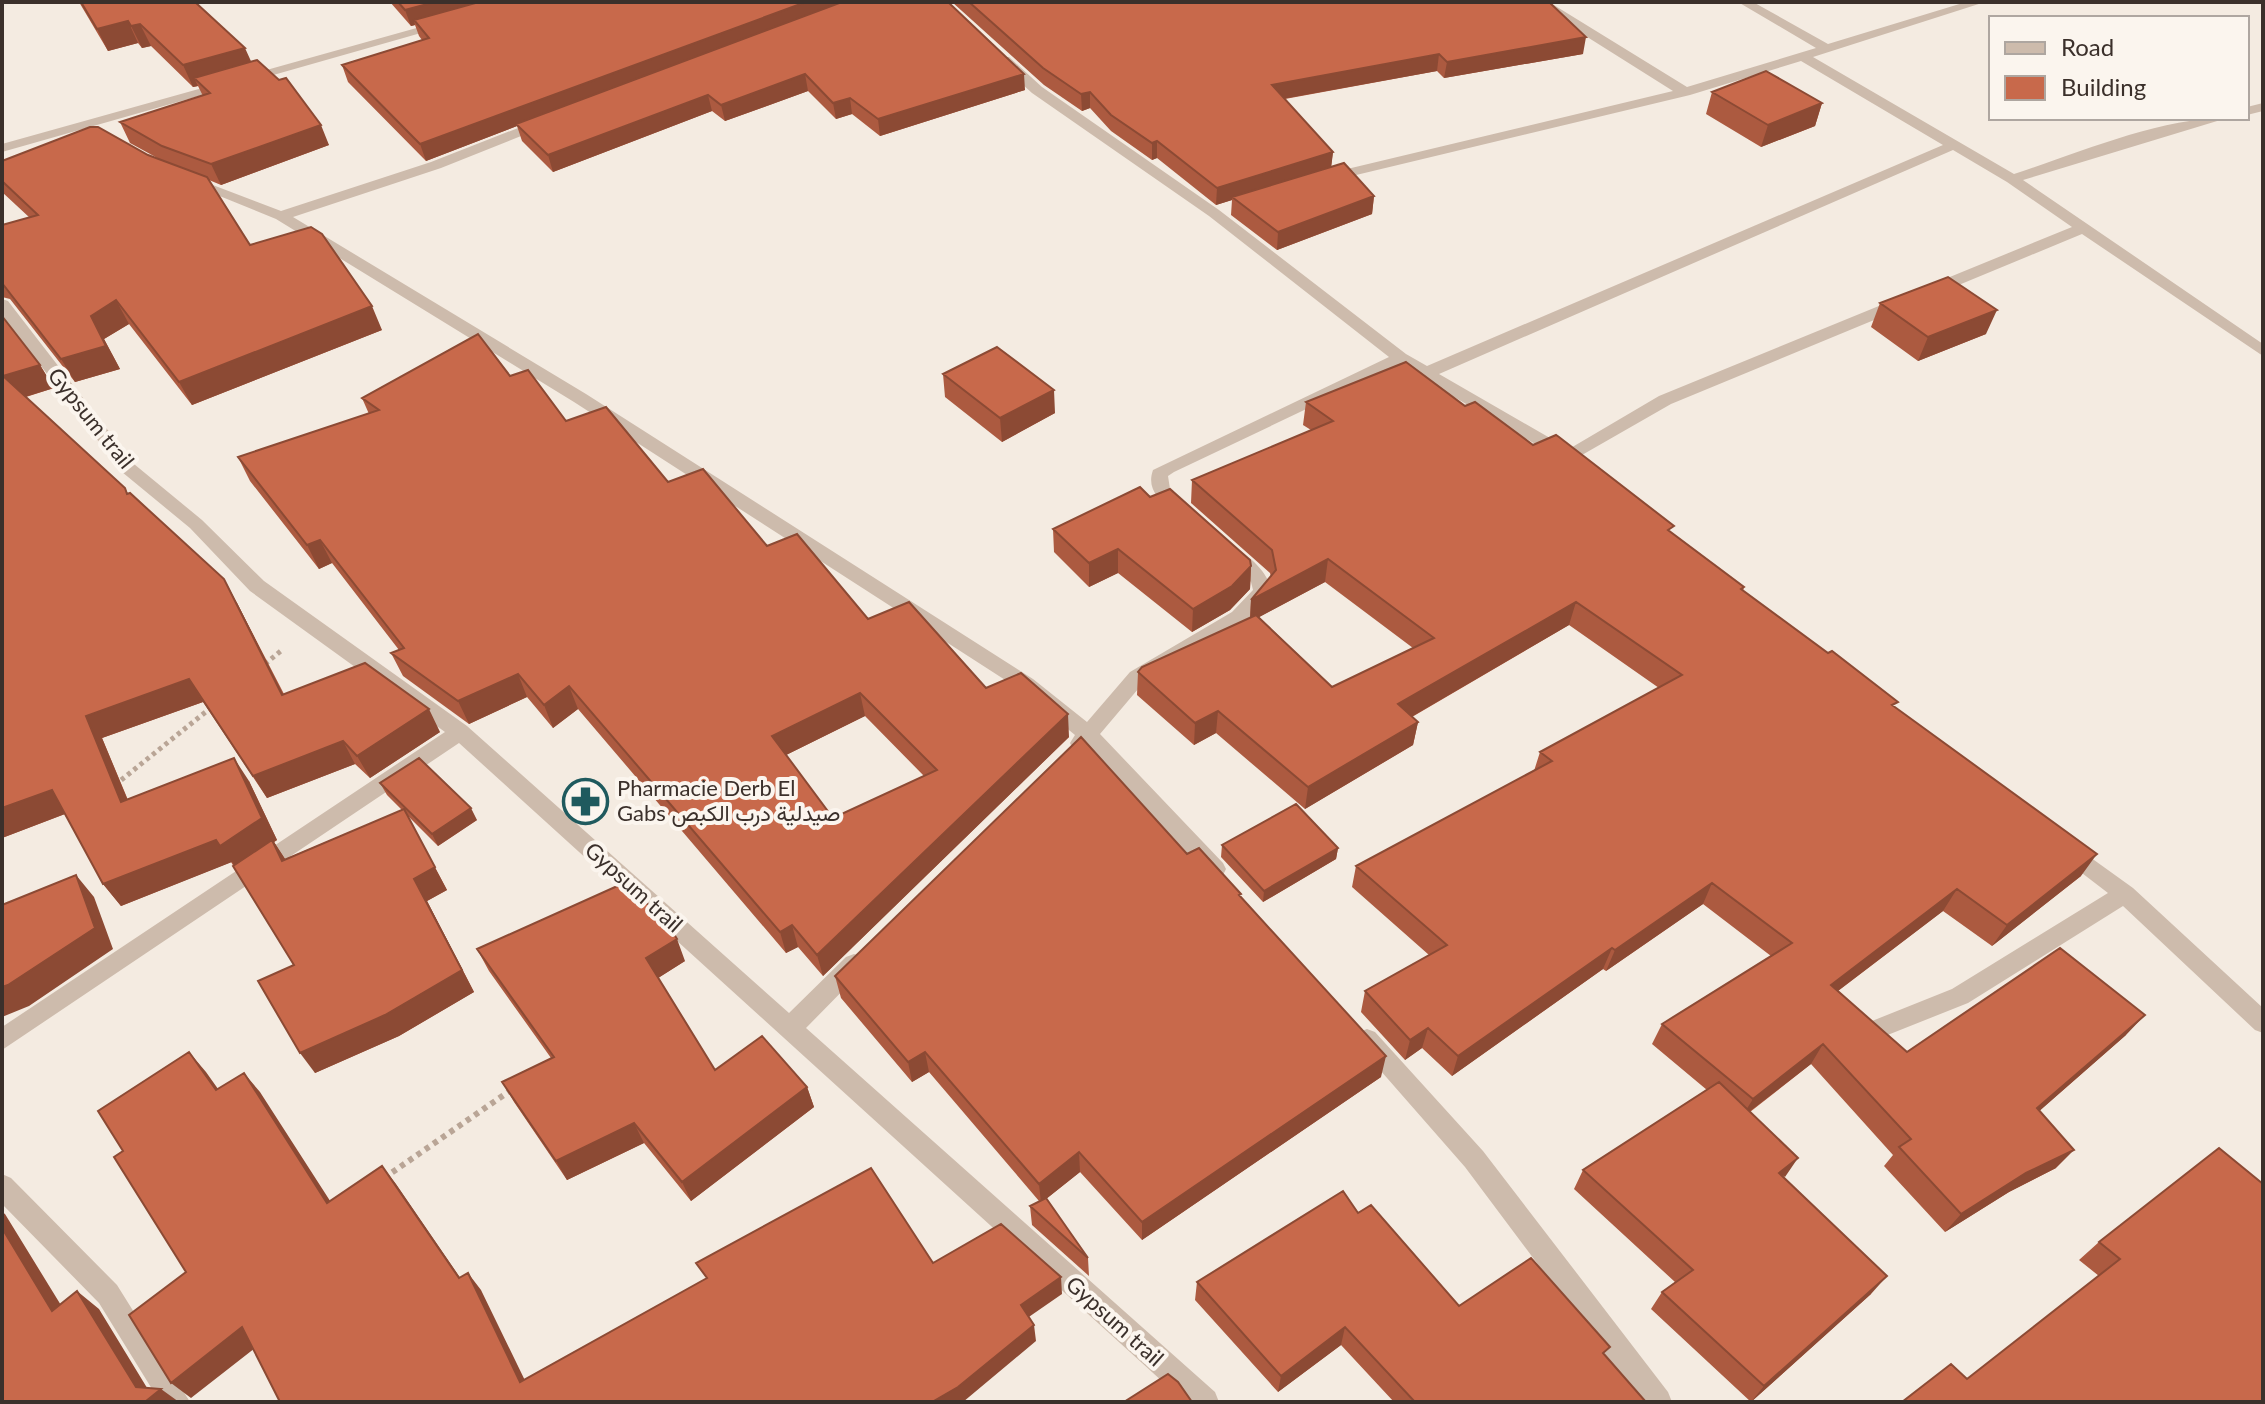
<svg xmlns="http://www.w3.org/2000/svg" width="2265" height="1404" font-family="Lato,Vazirmatn,sans-serif">
	<rect width="100%" height="100%" fill="#f4ebe1"/>
	<g fill="none" stroke-linecap="round" stroke-linejoin="round">
		<!-- path-far1 -->
		<path stroke="#b9a596" stroke-width="5" stroke-dasharray="4 4" stroke-linecap="butt" d="M265 664 282 650
			M115 785 213 706"/>
		<!-- path -->
		<path stroke="#b9a596" stroke-width="6" stroke-dasharray="5 5" stroke-linecap="butt" d="M384 1178 511 1090"/>
		<!-- street -->
		<path fill="#cdbbac" fill-rule="evenodd" d="M1536 2H1549L1687 87 1816 48 1738 2H1753L1828 44 1966 2H1985L1813 57 2014 174C2079 153 2158 118 2227 118L2023 180 2263 344V356L2082 234 1671 404 1568 463 1399 365 1174 472 1168 476 1170 489 1189 509 1186 513H1174C1160 500 1146 490 1153 470L1389 357 1209 216 1032 93 999 63V57H1009L1042 87 1219 210 1406 354 1427 366 1943 145 1801 61 1690 95 1327 182 1322 181V175L1673 91 1538 6ZM1953 150 2007 182 2072 227 1659 396 1569 449 1439 374Z
			M438 22 449 25 2 152V144Z
			M2263 103V111L2247 115V107Z
			M541 119 546 120V126L441 168 293 217 586 394 1033 679 1087 722 1130 672 1232 612 1253 590 1251 582 1222 554 1231 548C1249 553 1268 573 1272 591L1270 596 1246 622 1144 682 1100 734 1223 863 1226 869 1223 875 1215 878 1207 875 1088 747 1080 751 1073 749 1070 743 1075 735 1019 689 574 402 276 219 185 182 192 178 197 179 281 211 431 162Z
			M2 299 8 301 134 464 202 520 264 581 467 726 789 1013 846 957 854 954 862 957 865 964 862 971 806 1028 1215 1392 1219 1402H1185L459 743 2 1050V1027L445 732 250 591 190 528 122 472 2 315Z
			M2069 842 2133 888 2263 1008V1033L2255 1030 2123 906 1968 1003 1870 1042 1862 1039 1858 1032 1862 1025 1952 989 2108 893 2061 857 2058 851 2061 845Z
			M1367 1029 1375 1032 1483 1151 1668 1392 1672 1402H1641L1465 1167 1359 1046 1355 1039 1359 1032Z
			M2 1174 11 1178 117 1285 190 1402H160L99 1303 2 1204Z"/>
	</g>
	<!-- wall -->
	<path fill="#ac5a40" fill-rule="evenodd" d="M79 2H195L329 145 221 185 209 180 250 245 382 330 192 405 129 324 104 339 120 369 75 382 10 299 2 297V225L30 218 2 192V161L148 155 161 160 130 143 120 122 203 96 198 86 193 87 151 46 142 48 138 43 108 51Z
		M390 2H948L1025 90 880 136 852 114 836 119 808 91 725 121 712 111 553 172 522 141 517 126 426 161 348 82 342 65 422 40 419 36 415 25 411 26Z
		M952 2H1549L1583 54 1444 78 1437 71 1285 99 1333 152 1331 166 1374 196 1372 214 1277 250 1231 215 1232 200 1216 205 1157 158 1152 160 1111 131 1090 108 1082 111 1044 85Z
		M1712 92 1822 103 1815 126 1761 147 1706 114Z
		M1880 303 1986 334 1918 361 1871 327Z
		M2 316 40 365 54 388 26 397 128 494 237 603 284 694 440 732 370 778 355 764 267 798 203 702 102 738 128 800 249 781 277 840 274 842 285 859 402 810 387 795 380 783 477 820 438 846 407 815 447 890 427 901 474 992 399 1036 315 1073 294 965 231 862 121 906 103 884 65 814 2 838Z
		M943 374 1055 413 1002 442 945 397Z
		M510 376 566 421 668 482 767 546 868 619 1069 737 823 976 798 947 786 953 578 709 553 728 527 697 469 724 403 676 391 653 399 650 332 563 319 569 250 481 238 457 369 414 362 398ZM865 716 924 776 833 818 786 755Z
		M1306 402 1465 406 1533 445 1672 533 1744 587 1743 591 1895 707 2081 876 1992 946 1943 911 1838 991 1907 1052 2126 1035 2039 1111 2056 1168 2009 1192 1945 1232 1884 1166 1893 1155 1811 1064 1750 1112 1784 1177 1871 1294 1751 1402 1651 1309 1662 1292 1675 1282 1574 1189 1583 1170 1707 1090 1652 1044 1662 1024 1771 956 1703 904 1606 971 1603 969 1452 1076 1422 1048 1405 1060 1361 1012 1365 991 1429 955 1352 887 1356 866 1534 771 1540 752 1659 688 1569 625 1412 717 1418 722 1413 745 1305 809 1216 733 1194 745 1137 695 1138 672 1250 618 1251 600 1271 577 1270 573 1191 503 1192 480 1311 430 1303 425ZM1325 582 1413 648 1332 687 1259 617Z
		M1150 497 1251 566 1250 589 1230 610 1192 632 1118 573 1089 587 1054 552 1053 529Z
		M1222 845 1338 848 1336 859 1263 902 1221 857Z
		M1187 854 1241 898 1381 1077 1142 1240 1080 1172 1046 1199 1088 1258 1089 1276 1032 1225 1030 1206 1039 1201 929 1072 912 1082 841 998 835 976Z
		M477 949 685 961 658 978 715 1070 807 1087 814 1107 691 1201 644 1143 567 1180 514 1102 502 1082 551 1058 489 971Z
		M2263 1184 1967 1379 2099 1276 2079 1260 2099 1242Z
		M1358 1213 1459 1306 1605 1356 1646 1402H1394L1341 1345 1278 1392 1195 1300 1197 1282Z"/>
	<!-- shaded-wall -->
	<path fill="#8c4a34" d="M435 2H498L414 20 415 25 411 26 405 10Z
		M806 2H851L516 124 517 126 426 161 420 144Z
		M128 21 138 43 108 51 97 29Z
		M140 24 151 46 142 48 131 26Z
		M1586 37 1583 54 1444 78 1447 62Z
		M245 48 255 70 194 78 198 86 193 87 183 65Z
		M1439 54 1437 71 1271 101 1272 85Z
		M805 74 808 91 725 121 721 105Z
		M1024 74 1025 90 880 136 878 119Z
		M1090 92V108L1082 111 1081 94Z
		M708 95 712 111 553 172 548 155Z
		M850 98 852 114 836 119 833 103Z
		M1822 103 1815 126 1761 147 1768 125Z
		M321 125 329 145 221 185 211 164Z
		M1157 141V158L1152 160V143Z
		M1333 152 1331 169 1232 197V200L1216 205 1217 188Z
		M1374 196 1372 214 1277 250 1278 232Z
		M116 300 129 324 104 339 120 369 75 382 61 359 91 316Z
		M372 306 382 330 192 405 179 382Z
		M1997 310 1986 334 1918 361 1928 337Z
		M40 365 54 388 18 399 3 376Z
		M1054 390 1055 413 1002 442 1000 418Z
		M320 540 332 563 319 569 307 545Z
		M1118 549V573L1089 587V563Z
		M1328 559 1325 582 1250 622 1251 600Z
		M1251 566 1250 589 1230 610 1192 632 1193 609Z
		M224 579 237 603 295 718 282 695Z
		M1576 602 1569 625 1394 727 1398 704Z
		M518 674 527 697 469 724 458 701Z
		M189 679 203 702 102 738 138 825 121 802 86 716Z
		M569 686 578 709 553 728 544 705Z
		M860 693 865 716 778 759 772 736Z
		M429 709 440 732 370 778 357 756Z
		M1218 711 1216 733 1194 745 1195 723Z
		M1068 714 1069 737 823 976 817 955Z
		M1418 722 1413 745 1305 809 1308 787Z
		M343 741 355 764 267 798 253 776Z
		M234 758 249 781 277 840 274 842 287 862 236 868 232 862 121 906 103 884Z
		M52 790 70 812 2 838V808Z
		M471 808 477 820 438 846 432 834Z
		M404 809 447 890 427 901 474 992 399 1036 315 1073 300 1053 414 879Z
		M1338 848 1336 859 1263 902 1264 891Z
		M2097 854 2081 876 1992 946 2007 925Z
		M76 875 94 897 113 949 29 1006 2 1017V987Z
		M1712 883 1703 904 1606 971 1615 950Z
		M1957 889 1943 911 1818 1006 1831 985Z
		M792 925 798 947 786 953 780 932Z
		M677 939 685 961 655 980 646 958Z
		M1612 948 1603 969 1452 1076 1458 1056Z
		M2145 1015 2126 1035 2020 1128 2037 1108Z
		M1428 1028 1422 1048 1405 1060 1410 1040Z
		M1823 1044 1811 1064 1741 1118 1753 1099Z
		M189 1052 206 1072 233 1110 216 1090Z
		M925 1052 929 1072 912 1082 908 1062Z
		M1386 1056 1381 1077 1142 1240V1222Z
		M244 1073 260 1092 343 1221 327 1203Z
		M807 1087 814 1107 691 1201 682 1182Z
		M634 1123 644 1143 567 1180 556 1161Z
		M2074 1150 2056 1168 2009 1192 1945 1232 1961 1214 2026 1173Z
		M1079 1152 1080 1172 1041 1203 1039 1184Z
		M1798 1158 1785 1177 1779 1173Z
		M382 1166 396 1184 472 1295 459 1278Z
		M2 1212 5 1214 75 1328 52 1311 2 1228Z
		M468 1273 481 1290 533 1397 520 1382Z
		M1887 1276 1871 1294 1751 1402 1764 1386Z
		M1061 1277 1062 1294 1023 1321 1021 1305Z
		M77 1291 99 1309 152 1396 161 1389 179 1402H147L136 1387Z
		M1034 1325 1036 1341 963 1402H932Z
		M242 1327 260 1344 191 1398 171 1383Z
		M1345 1327 1341 1345 1278 1392 1281 1376Z"/>
	<!-- building -->
	<path fill="#c8694b" stroke="#8c4a34" stroke-width="2" fill-rule="evenodd" d="M81 2H195L245 48 183 65 140 24 131 26 128 21 97 29Z
		M398 2H435L405 10Z
		M479 2H806L420 144 342 65 429 38 414 20Z
		M842 2H948L1024 74 878 119 850 98 833 103 805 74 721 105 708 95 548 155 516 124Z
		M969 2H1549L1586 37 1447 62 1439 54 1272 85 1333 152 1217 188 1157 141 1152 143 1111 115 1090 92 1081 94 1043 68Z
		M257 60 279 80 286 78 321 125 211 164 162 146 120 122 210 93 194 78Z
		M1766 71 1822 103 1768 125 1712 92Z
		M90 127H98L148 155 207 177 250 245 311 227 322 234 372 306 179 382 116 300 91 316 106 346 61 359 2 283V225L38 215 2 181V161Z
		M1344 163 1374 196 1278 232 1232 197Z
		M1948 277 1997 310 1928 337 1880 303Z
		M2 316 40 365 3 376 125 488 127 494 130 493 224 579 282 695 365 663 429 709 357 756 343 741 253 776 189 679 86 716 121 802 234 758 262 818 220 846 216 840 103 884 52 790 2 808Z
		M478 334 510 376 528 370 566 421 606 407 668 482 703 469 767 546 797 534 868 619 909 602 986 688 1021 673 1068 714 817 955 792 925 780 932 569 686 544 705 518 674 458 701 391 653 404 648 320 540 307 545 238 457 379 410 362 398ZM860 693 937 770 833 818 772 736Z
		M997 347 1054 390 1000 418 943 374Z
		M1406 362 1465 406 1475 402 1533 445 1556 435 1559 437 1674 526 1668 530 1744 587 1741 589 1828 653 1832 651 1898 702 1892 705 2097 854 2007 925 1957 889 1831 985 1907 1052 2060 948 2145 1015 2037 1108 2074 1150 2026 1173 1961 1214 1899 1147 1911 1139 1823 1044 1753 1099 1662 1024 1792 943 1712 883 1615 950 1612 948 1458 1056 1428 1028 1410 1040 1365 991 1447 945 1356 866 1552 761 1540 752 1682 675 1576 602 1398 704 1418 722 1308 787 1218 711 1195 723 1138 672 1142 667 1256 615 1332 687 1434 638 1328 559 1251 600 1276 570 1272 550 1192 480 1333 421 1306 402Z
		M1140 487 1150 497 1170 489 1250 560 1251 566 1232 586 1193 609 1118 549 1089 563 1053 529Z
		M1081 737 1187 854 1199 848 1241 894 1239 895 1386 1056 1142 1222 1079 1152 1039 1184 925 1052 908 1062 835 976Z
		M419 758 471 808 432 834 380 783Z
		M1296 804 1338 848 1264 891 1222 845Z
		M404 809 435 867 414 879 462 970 385 1015 300 1053 258 981 294 965 233 866 272 840 282 861Z
		M76 875 95 928 8 985 2 987V905Z
		M624 883 665 920 677 939 646 958 715 1070 762 1036 807 1087 682 1182 634 1123 556 1161 502 1082 554 1057 477 949Z
		M189 1052 216 1090 244 1073 327 1203 382 1166 459 1278 468 1273 520 1382 707 1278 696 1263 871 1168 933 1263 1001 1224 1061 1277 1021 1305 1034 1325 958 1387 932 1402H280L242 1327 171 1383 129 1315 186 1272 114 1157 123 1151 98 1111Z
		M1719 1082 1798 1158 1779 1173 1887 1276 1764 1386 1662 1292 1693 1270 1583 1170Z
		M2219 1148 2263 1184V1402H1902L1951 1364 1967 1379 2120 1259 2099 1242Z
		M1343 1191 1358 1213 1371 1205 1459 1306 1531 1258 1610 1347 1603 1353 1646 1402H1415L1345 1327 1281 1376 1197 1282Z
		M1046 1198 1088 1258 1030 1206Z
		M2 1228 52 1311 77 1291 136 1387 161 1389 146 1401 147 1402H2Z
		M1168 1374 1178 1382 1192 1402H1124Z"/>
	<!-- icons -->
	<defs>
		<symbol id="pharmacy-ring" viewBox="-11 -11 22 22"><circle r="9.5" fill="#fbf5ee" stroke="#1f5a5e" stroke-width="1.5"/><path d="M-2-6h4v4h4v4h-4v4h-4v-4h-4v-4h4Z" fill="#1f5a5e"/></symbol>
	</defs>
	<g fill-rule="evenodd">
		<use href="#pharmacy-ring" x="560" y="776" width="51" height="51"/>
	</g>
	<g text-anchor="middle" stroke-width="8" stroke-linejoin="round" paint-order="stroke">
		<!-- street labels -->
		<g font-size="22" fill="#3b302b" stroke="#fbf5ee">
			<text transform="translate(91 418) rotate(51)" y="8">Gypsum trail</text>
			<text transform="translate(634 887) rotate(42)" y="8">Gypsum trail</text>
			<text transform="translate(1115 1321) rotate(42)" y="8">Gypsum trail</text>
		</g>
		<!-- poi labels -->
		<g font-size="22" fill="#3b302b" stroke="#fbf5ee" text-anchor="start">
			<text x="617" y="796">Pharmacie Derb El<tspan x="617" dy="25">Gabs صيدلية درب الكبص</tspan></text>
		</g>
	</g>
	<!-- border -->
	<rect width="2265" height="1404" fill="none" stroke="#3b302b" stroke-width="8"/>
	<!-- legend -->
	<rect x="1989" y="16" width="260" height="104" fill="#fbf5ee" stroke="#aea6a0" stroke-width="2"/>
	<rect x="2005" y="42" width="40" height="12" fill="#cdbbac" stroke="#aea6a0" stroke-width="2"/>
	<text x="2061" y="56" font-size="24" fill="#3b302b">Road</text>
	<rect x="2005" y="76" width="40" height="24" fill="#c8694b" stroke="#aea6a0" stroke-width="2"/>
	<text x="2061" y="96" font-size="24" fill="#3b302b">Building</text>
</svg>
